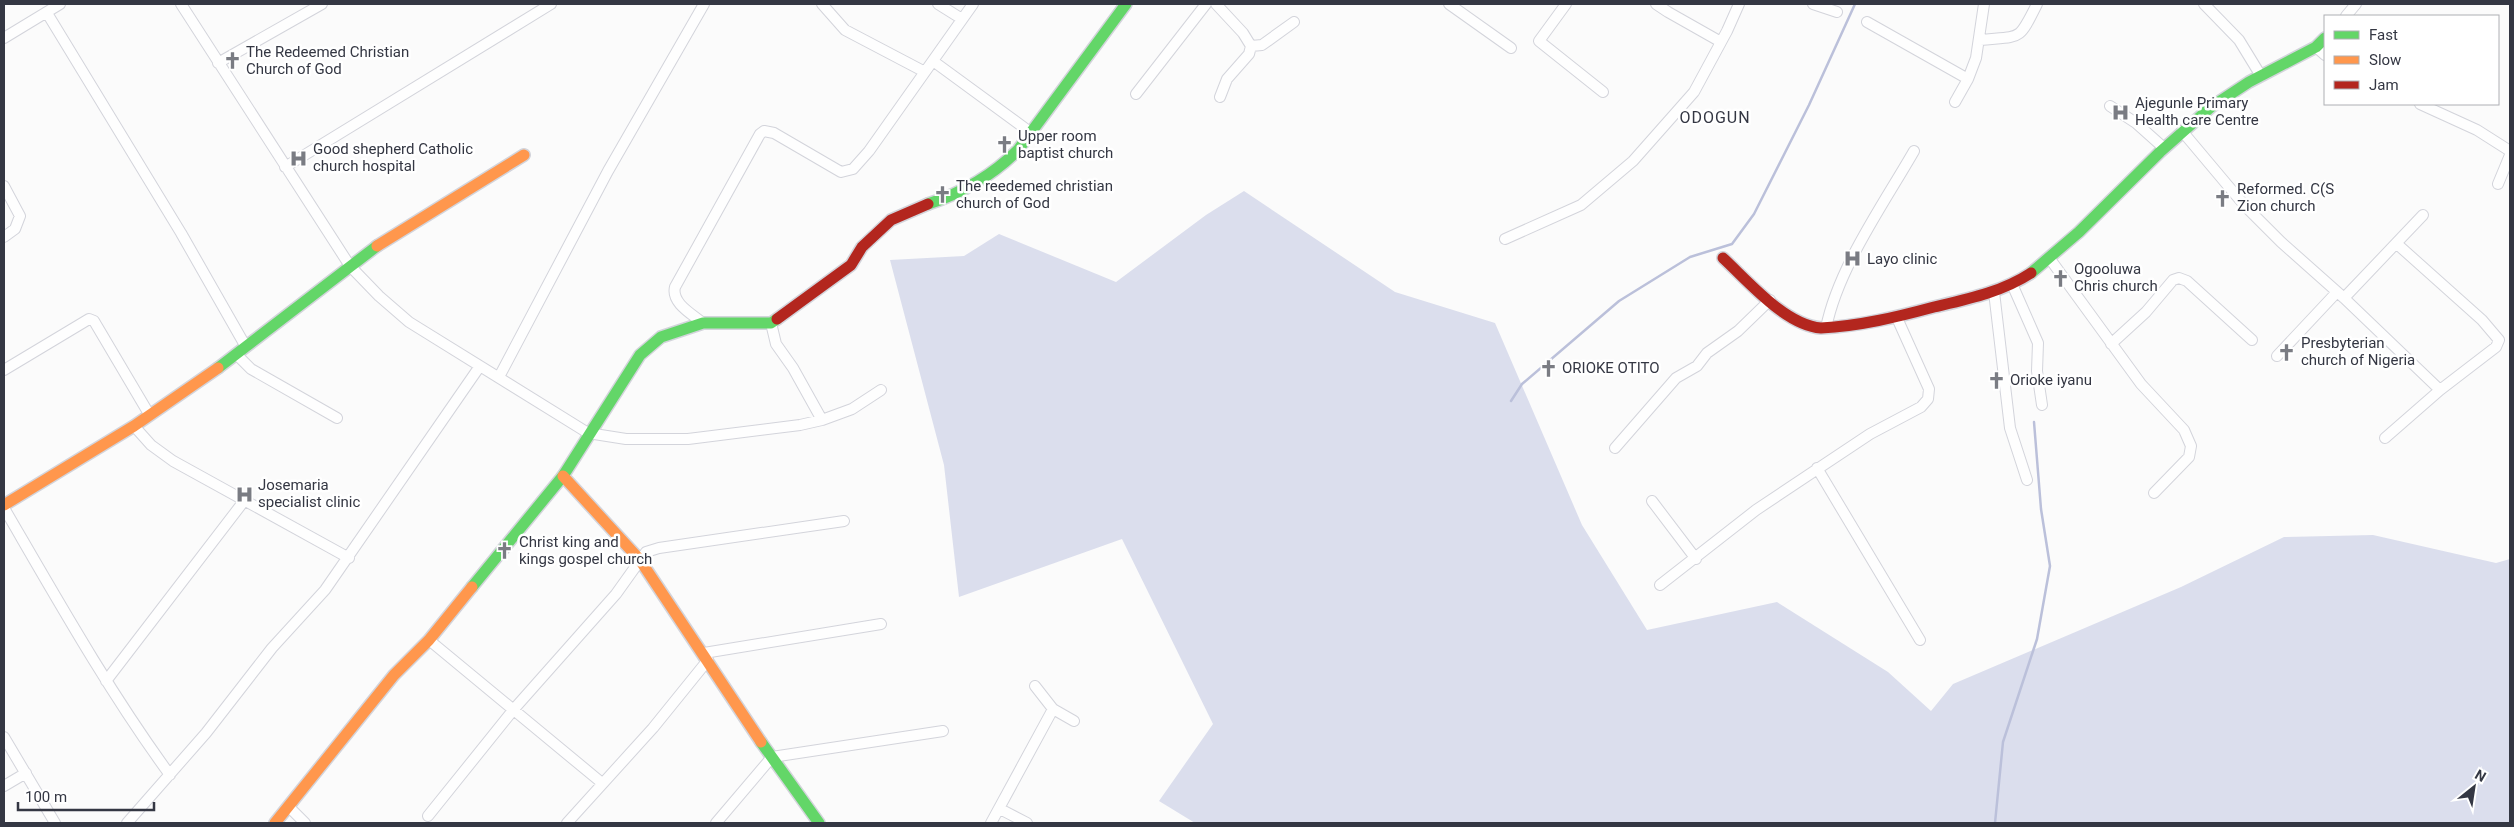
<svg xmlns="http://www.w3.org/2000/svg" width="2514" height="827" font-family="Roboto,sans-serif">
	<rect width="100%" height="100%" fill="#fbfbfb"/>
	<!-- green -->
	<path fill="#dbdeed" d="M1244 191 1395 292 1495 323 1582 525 1647 630 1777 602 1888 672 1931 711 1953 684 2181 587 2284 537 2373 535 2496 563 2510 559V823H1195L1159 801 1213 724 1122 539 959 597 944 465 890 260 964 256 999 234 1116 282 1206 215Z"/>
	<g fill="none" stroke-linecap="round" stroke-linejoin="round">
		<!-- stream -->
		<path stroke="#bbc0da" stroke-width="2.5" d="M1511 401 1522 384 1619 301 1690 257 1732 244 1754 214 1809 105 1855 4
			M1995 823 2003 742 2037 639 2050 566 2041 509 2034 422
			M2509 823H2510"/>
		<defs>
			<path id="street" d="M181 4 350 266 379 296 409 322 588 433 626 439H688L800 425 822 420 852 409 881 390
				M822 4 845 30 925 72
				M938 4 962 19
				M1216 4 1243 33 1251 46 1249 54 1227 79 1220 97
				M1449 4 1511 48
				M1566 4 1539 41 1603 92
				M1656 4 1668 12 1721 42
				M1813 4 1837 12
				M2204 4 2239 40 2261 76
				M47 13 181 233 246 347
				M2346 16 2356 4
				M1867 22 1968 79 1955 102
				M4 38 60 4
				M1980 40C2022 36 2018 42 2037 4
				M1251 46 1262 45 1294 22
				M2316 47 2325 55
				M933 61 1030 132
				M218 63 322 4
				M1968 79 1976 58 1984 4
				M1136 94 1206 4
				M2420 104 2477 130 2510 151
				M2110 106 2136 123 2164 148
				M2182 131 2245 206 2281 242 2344 298 2440 390
				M285 167 551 4
				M2498 184 2510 155
				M4 186 20 216 15 229 4 237
				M1505 239 1581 205 1633 161 1694 92 1727 31 1739 4
				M2050 259 2141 384 2184 430 2191 446 2189 457 2154 493
				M2012 284 2038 343 2037 371 2042 405
				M1994 292 2010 428 2027 480
				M2344 298 2423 215
				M703 323C692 314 671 303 675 287L760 134 764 131 774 133 841 172 853 169 869 151 973 4
				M771 323 776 344 793 368 822 420
				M1826 328C1838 268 1883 205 1914 151
				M2111 344 2146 312 2173 280 2179 278 2187 281 2252 340
				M237 355 251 369 337 418
				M2277 356 2337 292
				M4 370 89 319 94 321 149 414
				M499 377 608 171 704 4
				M134 426 151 445 173 461 349 558
				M2385 438 2440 390 2496 347 2499 340 2482 320 2397 244
				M1615 448 1676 378 1697 366 1707 353 1738 331 1770 300
				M1817 468 1920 640
				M1652 501 1696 559
				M4 508C57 599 108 690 170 775
				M1660 585 1756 510 1870 434 1921 407 1928 399 1929 389 1897 318
				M429 640 602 783
				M704 653 881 624
				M106 681 244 501
				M1035 686 1053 709 1074 721
				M4 737 55 823
				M4 786 26 773
				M289 807 305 823
				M1000 809 1027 823
				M428 816 514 709 616 594 646 552 659 548 844 521
				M127 823 206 733 272 648 325 590 480 366
				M567 823 653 728 708 660
				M716 823 772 757 943 731
				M991 823 1053 709"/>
			<path id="fast" d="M928 204C962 193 993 175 1018 150L1126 4
				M2031 273 2079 232 2160 152 2211 107 2249 82 2316 47 2325 38
				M218 368 377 246
				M472 587 563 476 640 355 661 337 703 323H771L777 319
				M761 742 819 823"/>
			<path id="slow" d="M377 246 524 155
				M563 476 640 560 761 742
				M4 505 134 426 218 368
				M275 823 394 675 429 640 472 587"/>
			<path id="jam" d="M1723 258C1748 281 1785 325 1821 328 1860 326 1897 317 1934 307 1968 299 2002 292 2031 273
				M777 319 851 265 862 247 891 220 928 204"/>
		</defs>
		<!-- street casing -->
		<use href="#street" stroke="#d3d4db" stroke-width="12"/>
		<!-- fast casing -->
		<use href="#fast" stroke="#d3d4db" stroke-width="14"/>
		<!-- slow casing -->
		<use href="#slow" stroke="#d3d4db" stroke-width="14"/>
		<!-- jam casing -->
		<use href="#jam" stroke="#d3d4db" stroke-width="14"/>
		<!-- street -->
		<use href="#street" stroke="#fefefe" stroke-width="10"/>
		<!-- fast -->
		<use href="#fast" stroke="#63d668" stroke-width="11"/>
		<!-- slow -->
		<use href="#slow" stroke="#ff974d" stroke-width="11"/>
		<!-- jam -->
		<use href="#jam" stroke="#b3261e" stroke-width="11"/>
	</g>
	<!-- icons -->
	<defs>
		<symbol id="church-bare" viewBox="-9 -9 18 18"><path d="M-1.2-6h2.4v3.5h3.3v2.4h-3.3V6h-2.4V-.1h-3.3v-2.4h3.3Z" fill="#7a7c83" stroke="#fff" stroke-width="2.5" paint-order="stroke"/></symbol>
		<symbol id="hospital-bare" viewBox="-9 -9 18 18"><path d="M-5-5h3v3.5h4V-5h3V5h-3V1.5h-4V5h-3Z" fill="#7a7c83" stroke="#fff" stroke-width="2.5" paint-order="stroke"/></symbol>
	</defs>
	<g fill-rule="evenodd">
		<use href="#church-bare" x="220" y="48" width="25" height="25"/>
		<use href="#hospital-bare" x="2108" y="100" width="25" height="25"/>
		<use href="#church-bare" x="992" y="132" width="25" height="25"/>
		<use href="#hospital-bare" x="286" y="146" width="25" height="25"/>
		<use href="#church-bare" x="930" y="182" width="25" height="25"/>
		<use href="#church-bare" x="2210" y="186" width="25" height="25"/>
		<use href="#hospital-bare" x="1840" y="246" width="25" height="25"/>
		<use href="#church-bare" x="2048" y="266" width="25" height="25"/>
		<use href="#church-bare" x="2274" y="340" width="25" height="25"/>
		<use href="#church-bare" x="1536" y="356" width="25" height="25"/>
		<use href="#church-bare" x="1984" y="368" width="25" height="25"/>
		<use href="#hospital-bare" x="232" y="482" width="25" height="25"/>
		<use href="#church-bare" x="492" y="538" width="25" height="25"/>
	</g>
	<g text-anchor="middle" stroke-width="5" stroke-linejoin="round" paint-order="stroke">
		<!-- poi labels -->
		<g font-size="15" fill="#343743" stroke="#fff" text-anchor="start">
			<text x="246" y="57">The Redeemed Christian<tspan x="246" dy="17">Church of God</tspan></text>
			<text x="2135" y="108">Ajegunle Primary<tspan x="2135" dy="17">Health care Centre</tspan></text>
			<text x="1018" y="141">Upper room<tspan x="1018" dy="17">baptist church</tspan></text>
			<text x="313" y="154">Good shepherd Catholic<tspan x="313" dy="17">church hospital</tspan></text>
			<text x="956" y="191">The reedemed christian<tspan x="956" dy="17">church of God</tspan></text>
			<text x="2237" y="194">Reformed. C(S<tspan x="2237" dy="17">Zion church</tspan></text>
			<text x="1867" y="264">Layo clinic</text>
			<text x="2074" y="274">Ogooluwa<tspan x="2074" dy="17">Chris church</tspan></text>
			<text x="2301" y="348">Presbyterian<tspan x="2301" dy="17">church of Nigeria</tspan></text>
			<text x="1562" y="373">ORIOKE OTITO</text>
			<text x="2010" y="385">Orioke iyanu</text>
			<text x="258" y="490">Josemaria<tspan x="258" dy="17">specialist clinic</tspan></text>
			<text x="519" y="547">Christ king and<tspan x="519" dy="17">kings gospel church</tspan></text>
		</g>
		<!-- neighbourhood labels -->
		<g font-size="16" letter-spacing="1" fill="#343743" stroke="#fff">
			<text x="1715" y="123">ODOGUN</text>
		</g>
	</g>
	<!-- border -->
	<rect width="2514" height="827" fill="none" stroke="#343743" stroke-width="10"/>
	<!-- legend -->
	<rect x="2324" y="15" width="175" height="90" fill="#ffffff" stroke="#aeafb4"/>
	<rect x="2334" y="31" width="25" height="8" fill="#63d668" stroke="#aeafb4"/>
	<text x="2369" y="40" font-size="15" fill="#343743">Fast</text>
	<rect x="2334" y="56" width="25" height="8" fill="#ff974d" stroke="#aeafb4"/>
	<text x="2369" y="65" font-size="15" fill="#343743">Slow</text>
	<rect x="2334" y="81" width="25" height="8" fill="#b3261e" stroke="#aeafb4"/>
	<text x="2369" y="90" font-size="15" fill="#343743">Jam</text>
	<!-- north arrow -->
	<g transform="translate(2474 787) rotate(30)" stroke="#ffffff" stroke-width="4" paint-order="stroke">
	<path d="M0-4L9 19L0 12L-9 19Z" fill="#343743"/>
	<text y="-8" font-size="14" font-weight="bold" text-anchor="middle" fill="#343743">N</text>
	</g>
	<!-- scale -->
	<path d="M18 802v8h136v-8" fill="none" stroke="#343743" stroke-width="2.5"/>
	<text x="25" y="802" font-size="15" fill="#343743" stroke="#ffffff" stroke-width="4" paint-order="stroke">100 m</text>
</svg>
